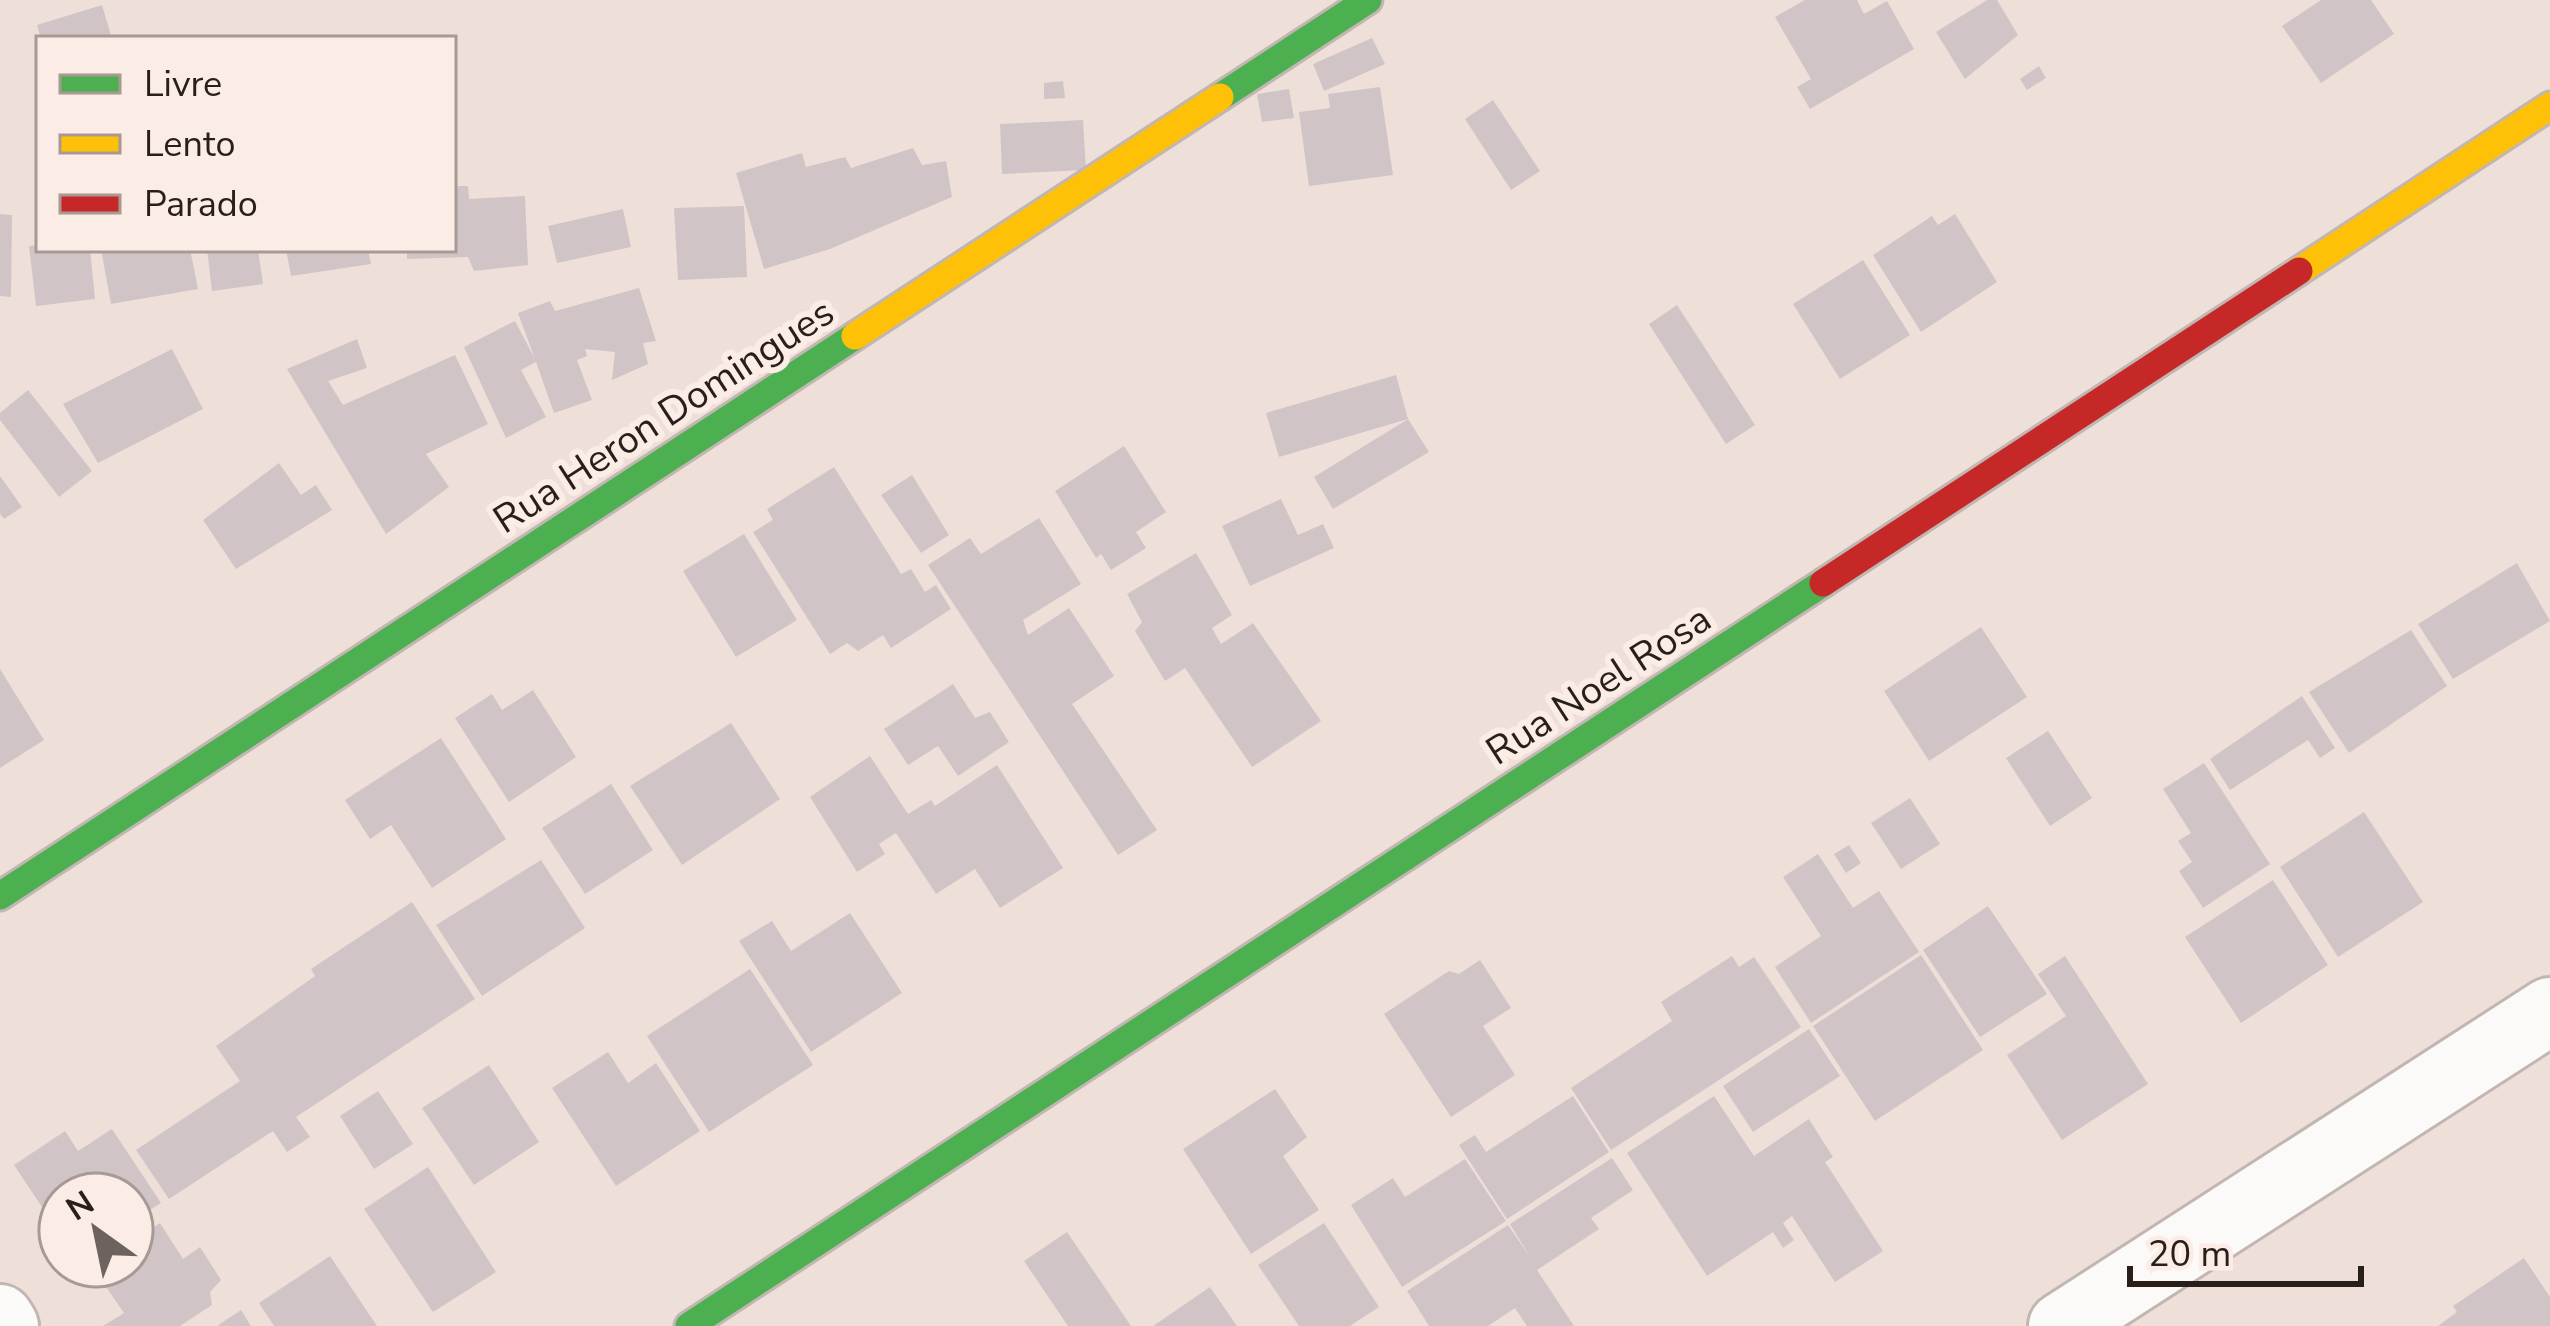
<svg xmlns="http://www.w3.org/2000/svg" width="2550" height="1326" font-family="'Nunito Sans',sans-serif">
	<rect width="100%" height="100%" fill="#eee0d9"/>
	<!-- building -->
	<path fill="#d0c4c6" d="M1805 0H1857L1864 14 1887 1 1914 49 1810 109 1797 87 1811 79 1775 17Z
		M1987 0H1997L2018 35 1965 79 1936 32Z
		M2321 0H2371L2394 34 2321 83 2282 26Z
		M102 5 112 39H41L37 25Z
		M1372 38 1385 64 1324 91 1313 64Z
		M2039 66 2046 78 2027 90 2020 79Z
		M1063 81 1065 98 1044 99V83Z
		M1380 87 1393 175 1309 186 1299 112 1330 108 1328 94Z
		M1289 89 1294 118 1262 122 1257 94Z
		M1493 100 1540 171 1511 190 1465 119Z
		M1083 120 1086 170 1002 174 1000 124Z
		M913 148 922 165 946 161 952 197 830 249 764 269 736 173 802 153 806 167 845 157 851 168Z
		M453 186H468L469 199 525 196 528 265 474 271 468 257 407 259V249H453Z
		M744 206 747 277 678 280 674 208Z
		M623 209 631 247 557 263 548 226Z
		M0 214 12 215 11 297 0 296Z
		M1955 214 1997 282 1921 332 1873 255 1932 216 1938 225Z
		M39 245V249H90L95 299 36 306 29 246Z
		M101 249H190L198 289 111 304Z
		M207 249H258L263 284 212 291Z
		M286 249H368L371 264 291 276Z
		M1863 260 1910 335 1840 379 1793 304Z
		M639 288 656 341 643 343 648 364 612 380 615 352 585 349 587 356 577 360 592 400 554 413 536 362 521 370 546 417 506 438 464 347 515 321 535 359 518 313 550 301 555 311Z
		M1677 305 1755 425 1726 444 1649 324Z
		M357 339 367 368 328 381 343 405 455 355 488 424 426 454 449 487 386 534 287 369Z
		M172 349 203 409 98 463 63 404Z
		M1396 375 1408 419 1279 457 1266 413Z
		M28 390 92 471 59 497 0 420V413Z
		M1408 419 1429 452 1333 509 1314 477Z
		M1124 446 1166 512 1136 532 1146 548 1111 570 1101 554 1096 558 1055 491Z
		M279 463 301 495 316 485 332 510 236 569 203 520Z
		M834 467 901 574 911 569 925 592 936 585 951 609 891 648 883 635 858 651 847 643 830 654 753 532 773 520 767 509Z
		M912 475 949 535 921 553 881 495Z
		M0 476 22 507 4 519 0 514Z
		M1281 499 1298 535 1323 524 1334 548 1250 586 1222 526Z
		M1039 518 1081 584 1023 620 1028 635 1069 608 1114 676 1072 704 1157 830 1118 855 928 565 970 538 981 554Z
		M744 534 797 620 736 657 683 571Z
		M1196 553 1232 615 1212 628 1221 644 1253 623 1321 721 1252 767 1185 668 1165 681 1135 631 1142 622 1127 594Z
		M2517 563 2550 621 2453 679 2418 624Z
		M1981 627 2027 697 1929 761 1884 691Z
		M2411 630 2447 686 2349 753 2309 692Z
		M0 669 44 740 0 768Z
		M953 684 975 718 990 712 1009 742 958 776 938 746 908 765 884 729Z
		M533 690 576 757 509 802 455 718 492 694 502 710Z
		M2302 696 2335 748 2320 758 2308 740 2230 790 2210 759Z
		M731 723 780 799 682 865 630 786Z
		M2048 731 2092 798 2050 826 2006 758Z
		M441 738 506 839 432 888 391 825 370 839 345 800Z
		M870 756 908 814 931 800 935 806 997 765 1063 868 1000 908 975 869 936 894 896 833 879 844 885 854 857 872 810 797Z
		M2204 763 2270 864 2203 908 2179 871 2192 862 2178 841 2191 833 2163 789Z
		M611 784 653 850 585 894 542 828Z
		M1910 798 1940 844 1901 869 1871 823Z
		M2364 812 2423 902 2338 957 2280 867Z
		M1849 845 1861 863 1846 873 1834 854Z
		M1818 854 1853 908 1879 891 1919 952 1811 1023 1775 967 1821 936 1783 877Z
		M541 860 585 928 482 996 436 925Z
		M2273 880 2328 965 2241 1023 2185 937Z
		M412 902 475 999 296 1117 310 1137 287 1152 273 1131 169 1199 136 1150 240 1081 216 1046 315 976 311 969Z
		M1988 906 2047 994 1980 1037 1923 950Z
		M850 913 902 993 811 1052 739 941 772 921 791 951Z
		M1921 955 1983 1050 1875 1121 1813 1026Z
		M1732 956 1739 967 1754 957 1801 1027 1611 1150 1571 1088 1672 1021 1661 1002Z
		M2065 956 2148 1084 2062 1140 2007 1055 2066 1016 2038 974Z
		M1480 960 1511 1008 1483 1026 1515 1075 1451 1117 1384 1014 1449 971 1459 974Z
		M750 969 813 1065 709 1132 647 1036Z
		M1809 1029 1840 1076 1753 1132 1723 1086Z
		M608 1052 628 1083 656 1063 700 1131 616 1186 552 1088Z
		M489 1065 539 1142 474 1185 422 1108Z
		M1275 1089 1307 1137 1283 1156 1319 1210 1251 1254 1183 1149Z
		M378 1091 413 1144 374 1169 340 1116Z
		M1573 1096 1609 1152 1507 1219 1459 1145 1475 1135 1486 1152Z
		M1714 1096 1754 1156 1809 1119 1833 1157 1825 1162 1883 1251 1835 1282 1792 1216 1783 1223 1794 1240 1783 1248 1773 1232 1707 1276 1627 1153Z
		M112 1129 161 1203 134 1220 132 1194H60V1234L14 1165 65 1131 78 1151Z
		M1612 1158 1633 1190 1591 1218 1599 1229 1537 1270 1574 1326H1527L1515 1308 1488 1326H1429L1407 1291 1508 1225 1530 1257 1510 1224Z
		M1465 1159 1506 1221 1402 1287 1351 1205 1393 1178 1405 1197Z
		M428 1167 496 1272 433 1312 364 1209Z
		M160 1223 183 1259 200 1247 221 1280 210 1292 212 1305 180 1326H103L124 1313 93 1268 132 1266V1242Z
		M1324 1223 1379 1307 1350 1326H1299L1258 1265Z
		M1067 1232 1131 1326H1068L1024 1261Z
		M330 1256 377 1326H274L259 1303Z
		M2524 1258 2550 1297V1326H2438L2457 1312 2453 1306Z
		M1210 1287 1237 1326H1153Z
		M241 1310 251 1326H217Z"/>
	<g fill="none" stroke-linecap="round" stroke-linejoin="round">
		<defs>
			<path id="street" d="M0 1318 5 1326
				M2062 1326 2550 1011"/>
			<path id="fast" d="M1220 97 1368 0
				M0 896 855 336
				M689 1326 1823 583"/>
			<path id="slow" d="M2299 271 2550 106
				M855 336 1220 97"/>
			<path id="jam" d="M1823 583 2299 271"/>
		</defs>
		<!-- street casing -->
		<use href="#street" stroke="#c1b6b1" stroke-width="72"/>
		<!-- fast casing -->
		<use href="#fast" stroke="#c1b6b1" stroke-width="33"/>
		<!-- slow casing -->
		<use href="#slow" stroke="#c1b6b1" stroke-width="33"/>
		<!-- jam casing -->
		<use href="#jam" stroke="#c1b6b1" stroke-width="33"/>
		<!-- street -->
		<use href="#street" stroke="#fcfaf9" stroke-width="66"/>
		<!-- fast -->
		<use href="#fast" stroke="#4caf50" stroke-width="27"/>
		<!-- slow -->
		<use href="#slow" stroke="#ffc107" stroke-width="27"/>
		<!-- jam -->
		<use href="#jam" stroke="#c62828" stroke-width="27"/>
	</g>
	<g text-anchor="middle" stroke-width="12" stroke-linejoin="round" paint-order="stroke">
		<!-- street labels -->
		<g font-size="39" fill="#281f1b" stroke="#fbece5">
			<text transform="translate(663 415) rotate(-33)" y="14">Rua Heron Domingues</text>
			<text transform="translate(1598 684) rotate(-33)" y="14">Rua Noel Rosa</text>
		</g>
	</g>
	<!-- legend -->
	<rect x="36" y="36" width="420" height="216" fill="#fbece5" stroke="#a79a94" stroke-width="3"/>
	<rect x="60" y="75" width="60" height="18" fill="#4caf50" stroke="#a79a94" stroke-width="3"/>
	<text x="144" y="96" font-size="36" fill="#281f1b">Livre</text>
	<rect x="60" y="135" width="60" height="18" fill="#ffc107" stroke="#a79a94" stroke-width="3"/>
	<text x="144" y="156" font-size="36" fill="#281f1b">Lento</text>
	<rect x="60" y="195" width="60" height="18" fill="#c62828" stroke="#a79a94" stroke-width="3"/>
	<text x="144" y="216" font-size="36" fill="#281f1b">Parado</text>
	<!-- north arrow -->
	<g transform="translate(96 1230) rotate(327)"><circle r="57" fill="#fbece5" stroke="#a79a94" stroke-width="3"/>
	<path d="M0-9L21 45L0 30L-21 45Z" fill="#6d635e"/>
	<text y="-18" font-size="33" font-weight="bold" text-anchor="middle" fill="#281f1b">N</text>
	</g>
	<!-- scale -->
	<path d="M2130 1266v18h231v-18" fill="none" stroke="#281f1b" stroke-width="6"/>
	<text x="2148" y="1266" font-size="36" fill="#281f1b" stroke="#fbece5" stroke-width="9" paint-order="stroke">20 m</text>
</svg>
